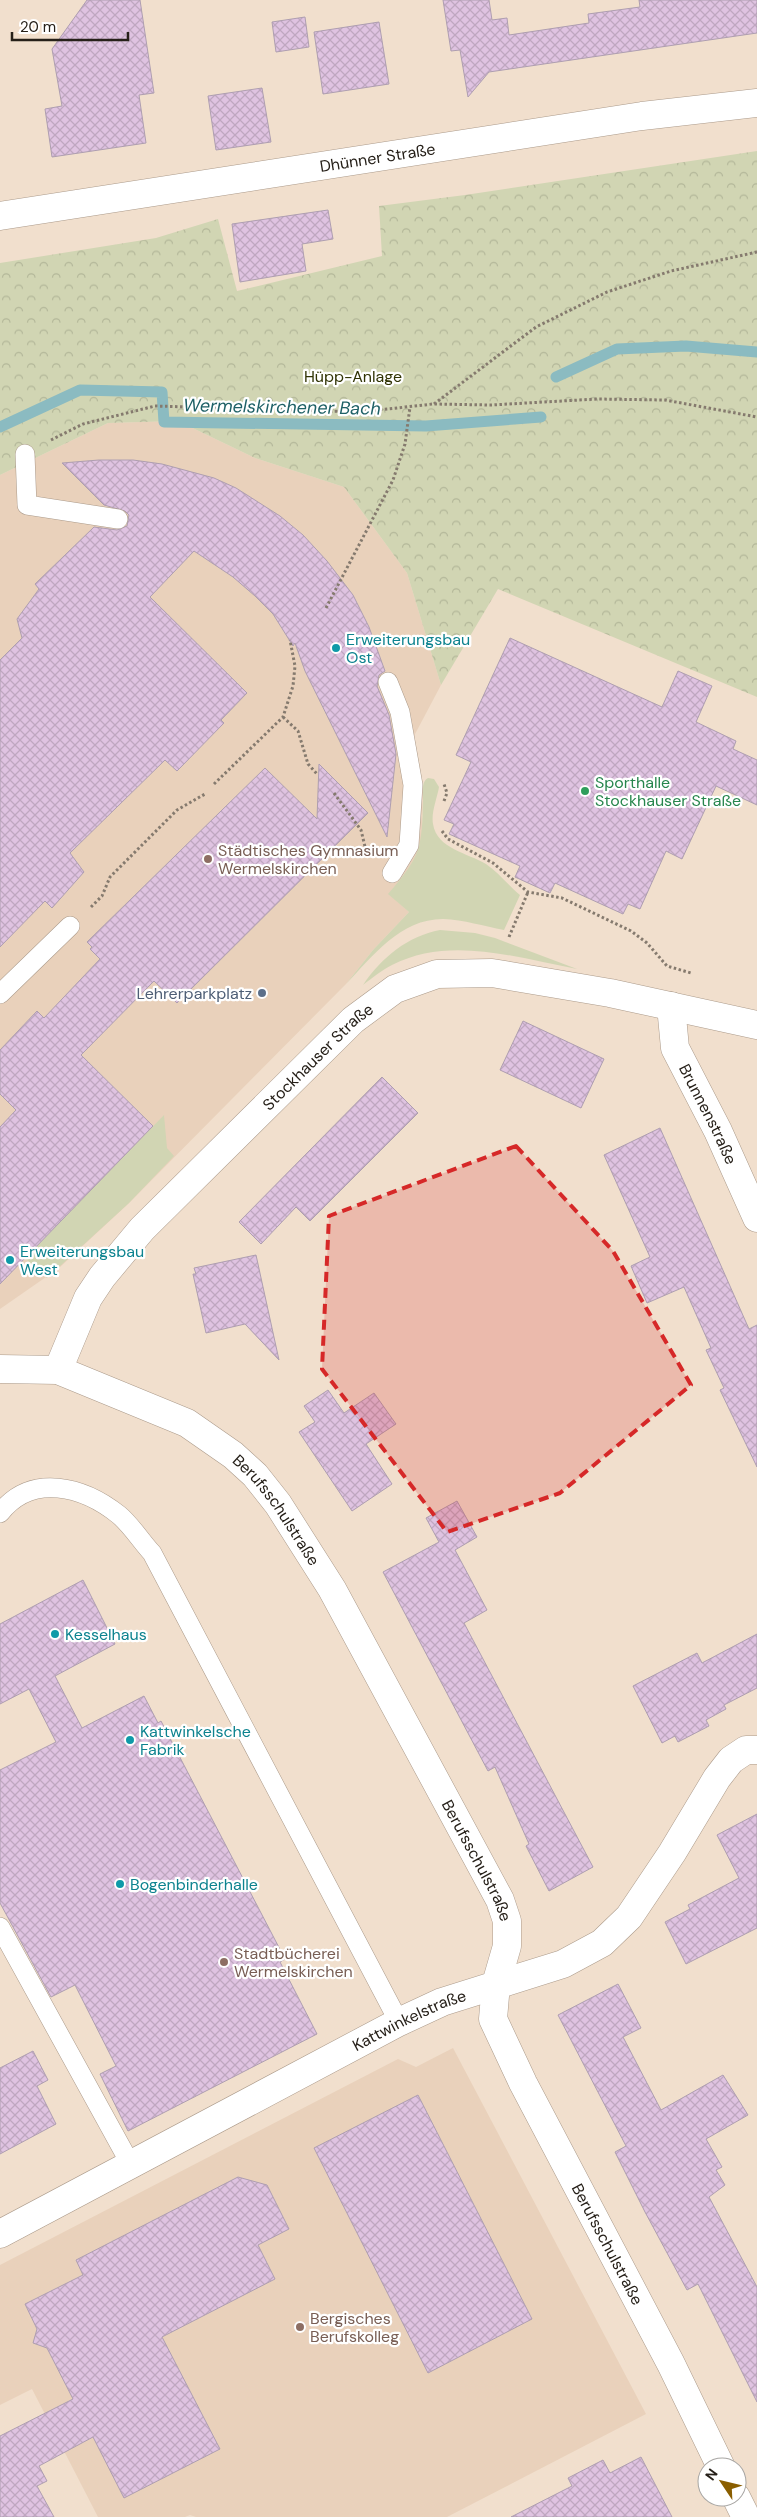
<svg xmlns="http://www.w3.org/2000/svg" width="757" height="2517" font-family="'DM Sans',sans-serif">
	<defs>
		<pattern id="forest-crowns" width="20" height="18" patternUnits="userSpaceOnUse" patternTransform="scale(1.25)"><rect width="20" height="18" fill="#d1d5b3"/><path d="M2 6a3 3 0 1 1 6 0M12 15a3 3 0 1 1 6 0" fill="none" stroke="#b3b799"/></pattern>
		<pattern id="building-cross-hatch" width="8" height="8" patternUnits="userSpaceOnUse" patternTransform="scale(1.25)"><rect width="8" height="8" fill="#dfc3e1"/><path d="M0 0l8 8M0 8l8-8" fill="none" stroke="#bfa7c0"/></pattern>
	</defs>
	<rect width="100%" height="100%" fill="#f1dfcd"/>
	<!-- built -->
	<path fill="#e9d1bb" d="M178 421 255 458 344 487 407 573 441 685 414 736 423 785 422 834 419 851 411 866 389 894 409 912 373 950 346 984 129 1203 59 1268 0 1309V475L108 423Z
		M453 2048 646 2414 447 2517H196L190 2515 185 2517H98L32 2389 0 2405V2265L398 2059 416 2067Z"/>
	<!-- green -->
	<path fill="#d1d5b3" d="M428 778 434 779 439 787C437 799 431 812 433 824 437 849 468 853 486 864 498 872 509 886 520 895L504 930C484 926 464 920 443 919 400 919 373 956 346 984L373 950 409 912 388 894C421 856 422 848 423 799 423 792 421 782 428 778Z
		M440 930 475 933 495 938 577 969C517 958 450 935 392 965 382 970 372 978 363 985 382 957 408 936 440 930Z
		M164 1115 167 1148 174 1156 129 1203 47 1278 25 1258Z"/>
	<!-- forest -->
	<path fill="url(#forest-crowns)" d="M757 151V697L498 589 441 685 407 573 344 487 255 458 178 421 108 423 0 475V263L156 238 218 219 237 291 382 256 379 206 465 195Z"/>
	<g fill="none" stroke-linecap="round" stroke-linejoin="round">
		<!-- stream -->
		<path stroke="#8bbbc1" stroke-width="11" d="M556 377 617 349 686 346 757 352
			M0 427 80 390 162 392 164 422 426 426 541 417"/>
	</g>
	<!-- building -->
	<path fill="url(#building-cross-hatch)" stroke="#ae9eb0" d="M87 0H140L154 93 139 95 146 143 52 157 45 109 62 106 52 49Z
		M443 0H489L492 20 507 18 509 35 589 23 588 14 640 7 639 0H757V33L489 72 468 97 460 50 451 51Z
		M305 17 309 47 276 52 272 22Z
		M379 22 389 84 323 94 314 32Z
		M262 88 271 142 216 150 208 96Z
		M328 210 333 239 302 244 306 271 240 282 232 224Z
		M99 460H133L162 464 214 478 236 488 280 516 303 535 327 561 353 595 369 627 385 671 379 675 377 686 389 715 396 754 387 837 305 671 295 643 293 646 273 614 255 596 233 577 194 551 150 597 247 693 221 720 224 723 180 768 177 771 165 760 70 853 84 872 52 908 45 901 0 947V660L22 638 17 619 39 589 35 584 94 527 117 530 127 526 129 515 125 511 104 505 62 463Z
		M510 638 662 707 678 671 712 686 696 722 736 741 733 749 757 760V805L716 786 682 859 666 851 640 909 628 904 623 914 555 883 550 893 515 877 520 866 449 834 454 824 444 820 471 762 456 755Z
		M319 764 368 813 177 1003 154 981 81 1055 153 1126 0 1284V1127L16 1110 0 1094V1050L37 1011 44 1018 100 959 90 949 92 947 87 942 265 768 317 819Z
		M523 1021 604 1059 581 1108 500 1070Z
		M382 1077 418 1113 310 1221 296 1207 261 1244 239 1222Z
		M660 1128 749 1329 757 1325V1467L720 1390 724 1388 706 1350 711 1348 684 1287 647 1303 631 1266 650 1257 604 1155Z
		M256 1255 279 1360 245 1324 206 1333 193 1274H196L194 1268Z
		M328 1390 344 1413 374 1393 396 1424 366 1444 392 1484 352 1511 299 1432 315 1422 304 1406Z
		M457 1501 477 1537 455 1550 487 1610 464 1623 593 1867 549 1891 526 1846 529 1844 495 1767 488 1771 383 1572 439 1542 426 1518Z
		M83 1580 115 1644 55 1676 82 1728 144 1696 158 1723 161 1721 285 1959 280 1962 317 2034 128 2131 100 2074 116 2066 75 1985 51 1997 0 1903V1770L56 1742 29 1689 0 1704V1624Z
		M757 1634V1688L724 1705 726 1709 706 1720 709 1726 678 1742 675 1736 662 1743 633 1686 697 1653 702 1663Z
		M757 1814V1928L686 1964 665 1922 690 1909 688 1905 739 1878 717 1835Z
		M618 1984 641 2028 623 2037 661 2110 723 2075 748 2115 706 2139 722 2167 716 2170 725 2185 709 2197 757 2287V2402L698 2284 687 2290 645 2212 615 2152 626 2146 558 2015Z
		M33 2051 48 2080 37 2086 56 2124 0 2154V2068Z
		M418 2095 532 2319 428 2373 314 2148Z
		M238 2177 267 2185 289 2229 258 2245 275 2279 162 2337 220 2449 124 2498 93 2437 39 2466 47 2481 37 2486 54 2517H0V2436L73 2399 47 2348 33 2343 37 2329 25 2304 83 2275 76 2260Z
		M641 2457 672 2517H511L572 2486 568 2478 603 2460 610 2473Z"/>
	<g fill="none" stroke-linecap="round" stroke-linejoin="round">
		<defs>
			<path id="lane" d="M25 454 27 505 118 519
				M388 682 400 712 413 785 409 845 392 873
				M0 994 70 926
				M0 1513C32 1472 84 1487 119 1515 131 1525 141 1541 152 1553L399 2022
				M0 1927 131 2165"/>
			<g id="street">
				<path id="s1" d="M671 1006 675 1048 718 1131 757 1218"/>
				<path id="s2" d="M0 1369 58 1370 187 1423 233 1455 255 1475 278 1504 332 1589 500 1900 507 1921V1946L496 1984 493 2019 523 2083 671 2364 721 2467"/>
				<path id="s3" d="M58 1370 88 1298 102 1277 142 1229 353 1020 395 989 437 974 492 973 610 993 757 1025"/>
				<path id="s4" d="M0 2234 399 2022 442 2002 563 1964 602 1943 629 1917 672 1853 717 1778 731 1760 746 1750H757"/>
				<path d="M736 2497 746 2517"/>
			</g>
			<g id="secondary">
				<path id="s5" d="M0 216 642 116 757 103"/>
			</g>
		</defs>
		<!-- lane casing -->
		<use href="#lane" stroke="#ab9a8a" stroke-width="20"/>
		<!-- street casing -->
		<use href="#street" stroke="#ab9a8a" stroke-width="29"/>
		<!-- secondary casing -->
		<use href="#secondary" stroke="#ab9a8a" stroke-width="29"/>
		<!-- path -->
		<path stroke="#857a6e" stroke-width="3" stroke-dasharray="2.5 2.5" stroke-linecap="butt" d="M434 404 536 327 607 292 671 271 757 252
			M51 440 83 424 155 406 360 412 433 404 491 405 597 399 665 400 757 417
			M326 608 393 480 405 444 410 407
			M283 717 298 731 308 764 317 774
			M214 784 283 717 293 686 295 666 290 640
			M334 793 361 830 367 855
			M444 801 447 793 444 784
			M442 831 448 839 493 863 528 892 562 898 631 931 647 943 667 966 691 973
			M91 907 102 896 110 877 177 810 205 794
			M509 937 528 892"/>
		<!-- lane -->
		<use href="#lane" stroke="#fff" stroke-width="19"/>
		<!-- street -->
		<use href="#street" stroke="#fff" stroke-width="28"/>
		<!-- secondary -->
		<use href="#secondary" stroke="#fff" stroke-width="28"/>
	</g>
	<!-- marked area -->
	<path fill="#d62828" fill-opacity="0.2" stroke="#d62828" stroke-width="4" stroke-dasharray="10 6" stroke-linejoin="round" d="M516 1146 613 1251 691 1385 560 1493 447 1532 322 1369 329 1216Z"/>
	<!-- markers -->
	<g fill="#0f9aa8" stroke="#fff" stroke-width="2">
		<circle cx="336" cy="648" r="5"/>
		<circle cx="10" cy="1260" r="5"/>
		<circle cx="55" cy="1634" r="5"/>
		<circle cx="130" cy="1740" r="5"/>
		<circle cx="120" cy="1884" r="5"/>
	</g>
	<circle fill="#2e9e5b" stroke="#fff" stroke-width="2" cx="585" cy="791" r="5"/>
	<g fill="#8d6e63" stroke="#fff" stroke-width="2">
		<circle cx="208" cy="859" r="5"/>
		<circle cx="224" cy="1962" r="5"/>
		<circle cx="300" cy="2327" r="5"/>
	</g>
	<circle fill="#5c6f8a" stroke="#fff" stroke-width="2" cx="262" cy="993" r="5"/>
	<g text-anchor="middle" stroke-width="4.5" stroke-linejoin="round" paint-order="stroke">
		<!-- street labels -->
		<g font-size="16" fill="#262019" stroke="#fff">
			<text dy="6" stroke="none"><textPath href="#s5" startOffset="382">Dhünner Straße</textPath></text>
			<text dy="6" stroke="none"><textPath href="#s3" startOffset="412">Stockhauser Straße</textPath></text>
			<text dy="6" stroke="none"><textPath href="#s1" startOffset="116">Brunnenstraße</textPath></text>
			<text dy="6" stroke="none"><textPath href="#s2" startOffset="324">Berufsschulstraße</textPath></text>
			<text dy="6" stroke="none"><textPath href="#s2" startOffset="729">Berufsschulstraße</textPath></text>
			<text dy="6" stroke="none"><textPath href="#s4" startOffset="462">Kattwinkelstraße</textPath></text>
			<text dy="6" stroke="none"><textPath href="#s2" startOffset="1149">Berufsschulstraße</textPath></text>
		</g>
		<!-- park labels -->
		<g font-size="16" fill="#303304" stroke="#fff">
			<text x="353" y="382">Hüpp-Anlage</text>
		</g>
		<!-- culture labels -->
		<g font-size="16" fill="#0d838f" stroke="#fff" text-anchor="start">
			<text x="346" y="645">Erweiterungsbau<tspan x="346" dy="18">Ost</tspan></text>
			<text x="20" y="1257">Erweiterungsbau<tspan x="20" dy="18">West</tspan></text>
			<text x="65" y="1640">Kesselhaus</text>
			<text x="140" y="1737">Kattwinkelsche<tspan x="140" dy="18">Fabrik</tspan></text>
			<text x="130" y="1890">Bogenbinderhalle</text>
		</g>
		<!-- leisure labels -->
		<g font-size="16" fill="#27864d" stroke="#fff" text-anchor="start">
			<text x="595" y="788">Sporthalle<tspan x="595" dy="18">Stockhauser Straße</tspan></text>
		</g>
		<!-- education labels -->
		<g font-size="16" fill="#785e54" stroke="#fff" text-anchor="start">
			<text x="218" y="856">Städtisches Gymnasium<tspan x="218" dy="18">Wermelskirchen</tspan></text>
			<text x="234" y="1959">Stadtbücherei<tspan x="234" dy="18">Wermelskirchen</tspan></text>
			<text x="310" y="2324">Bergisches<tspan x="310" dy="18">Berufskolleg</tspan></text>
		</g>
		<!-- service labels -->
		<g font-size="16" fill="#4e5e75" stroke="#fff" text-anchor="end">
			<text x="252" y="999">Lehrerparkplatz</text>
		</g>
		<!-- water labels -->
		<g font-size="18" font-style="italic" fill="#1f6167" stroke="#fff">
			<text transform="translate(282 407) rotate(1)" y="6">Wermelskirchener Bach</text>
		</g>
	</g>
	<!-- north arrow -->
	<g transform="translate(722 2482) rotate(305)"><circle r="24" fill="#ffffff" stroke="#a8a6a3"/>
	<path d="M0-4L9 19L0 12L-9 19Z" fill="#8a5e00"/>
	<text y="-8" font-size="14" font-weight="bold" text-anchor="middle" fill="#262019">N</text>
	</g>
	<!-- scale -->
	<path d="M12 32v8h116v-8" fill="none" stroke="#262019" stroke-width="2.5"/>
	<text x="20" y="32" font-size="15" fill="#262019" stroke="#ffffff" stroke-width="4" paint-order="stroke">20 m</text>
</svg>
